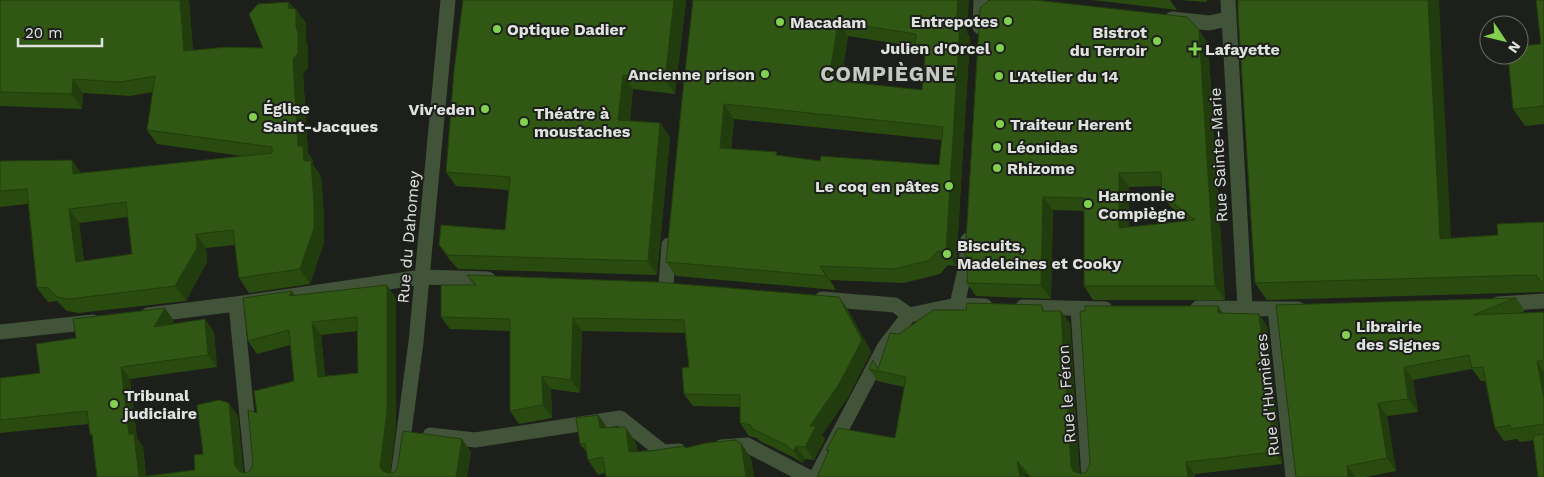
<svg xmlns="http://www.w3.org/2000/svg" width="1544" height="477" font-family="'Work Sans',sans-serif">
	<rect width="100%" height="100%" fill="#1d1f1b"/>
	<g fill="none" stroke-linecap="round" stroke-linejoin="round">
		<!-- minor -->
		<path stroke="#415338" stroke-width="15" d="M1228 0 1245 308
			M1172 19 1209 23 1228 19
			M980 27 981 0
			M666 285 669 245
			M822 299 895 305 909 315 957 305 985 306
			M236 304 253 477
			M1498 304 1544 301
			M957 305 966 265 968 240
			M1023 307 1105 309
			M1198 308 1298 309
			M1078 309 1089 477
			M1275 309 1293 477
			M148 315 236 304 422 277 488 279
			M0 332 93 322
			M430 435 475 440 620 418 663 452 679 451
			M721 447 747 445 808 477
			M398 477 416 342 448 0
			M816 477 885 346 909 315"/>
	</g>
	<!-- wall -->
	<path fill="#294b10" fill-rule="evenodd" d="M0 0H189L193 50 263 48 289 2 306 23V41L308 47V68L303 74 308 153 313 160V165L321 176 324 218V242L310 284 249 293 239 278 235 245 206 248 207 262 186 301 79 313 67 311 57 301 48 302 37 288 28 204 0 207V161L81 173 242 156 157 144 147 130 153 92 130 96 83 93 82 109 0 106ZM128 217 132 254 84 261 79 223Z
		M686 0 675 94 633 89 630 121 660 123 670 137 657 275 458 269 449 259 439 245 505 230 509 190 456 186 446 172Z
		M693 0 967 33 970 37 956 266 948 265 940 274 904 283 830 280 836 290 676 276 666 262ZM848 36 917 47 925 57 922 90 841 81ZM734 119 942 140 939 165 820 161 731 149Z
		M1092 0H1170L1177 10Z
		M1179 0H1207V2Z
		M1544 0V124L1525 126 1513 109 1541 44Z
		M1208 43 1225 300H1093L1084 286V211L1053 210 1051 299 976 296 967 283 968 261 965 257ZM1161 186 1162 194 1171 207 1188 221 1129 227V187Z
		M1544 222V292L1267 300 1255 283 1451 239 1498 235Z
		M467 275 839 297 848 310 871 352 848 397 822 435 825 439 814 460 805 459 802 463 795 458 760 441 757 438 749 436 740 423V407L693 406 684 394 689 367 686 333 582 331 580 393 551 389 552 418 519 424 510 411V331L450 329 441 317 474 285Z
		M292 291 295 296 396 298V424L390 473H393L462 439 471 452 467 477H97L92 437 90 434 89 424 0 433V378L40 373 76 338 174 321 172 324 205 319 214 332 217 367 130 379 137 438 143 447 146 476 195 470 203 454 238 416 243 473H245L250 471 253 464 257 413 294 381 290 345 257 354 248 341ZM357 331 358 373 325 376 321 335Z
		M1516 298 1525 311 1520 313 1544 312V477L1534 440 1520 442 1517 439 1504 441 1495 428 1485 381H1481L1472 369 1413 380 1418 412 1387 416 1396 471 1366 477H1296L1276 305Z
		M1042 305 1045 311 1070 323 1079 474H1081L1086 472 1223 313 1267 326 1282 464 1195 474V477H1029L1025 473 828 453 826 450 895 438 904 387 877 381 869 369 878 368 899 334 966 310Z
		M598 415 607 428H626L636 443 637 451 685 448 751 458 754 477H606L605 473 598 475 588 460 587 453 580 444Z"/>
	<!-- shaded-wall -->
	<path fill="#223d0d" d="M180 0H189L194 66 184 51Z
		M674 0H686L675 94 665 80Z
		M958 0H969L967 33 970 37 956 266 946 252 956 26Z
		M1428 0H1439L1452 257 1440 239Z
		M289 2 296 12V9L306 23V41L308 47V68L303 74 308 153 313 160V165L321 176 324 218V242L310 284 300 269 304 161 298 146 288 8Z
		M838 22 848 36 839 94 829 80Z
		M1199 30 1208 43 1225 300 1215 286Z
		M623 75 633 89 628 134 618 120Z
		M73 79 83 93 82 109 72 94Z
		M724 104 734 119 730 162 720 148Z
		M660 123 670 137 657 275 648 261Z
		M72 160 82 174H73Z
		M1119 173 1129 187V241L1119 228Z
		M1043 197 1053 210 1051 299 1041 285Z
		M69 209 79 223 86 277 76 262Z
		M196 234 206 248 207 262 186 301 175 286Z
		M820 266 830 280 836 290 826 276Z
		M387 285 396 298V424L390 477H387L380 467Z
		M292 291 301 304 289 296Z
		M839 297 848 310 871 352 848 397 822 435 825 439 814 460 805 447Z
		M1218 306 1226 318 1218 313Z
		M165 308 174 321 163 340 154 327Z
		M1061 311 1070 323 1080 477 1073 471 1071 466Z
		M1259 314 1267 326 1282 464 1274 452Z
		M573 318 582 331 580 393 571 380Z
		M205 319 214 332 217 367 208 355Z
		M312 322 321 335 327 390 318 377Z
		M1537 361 1544 372V399Z
		M121 367 130 379 137 438 143 447 146 477H139L129 434Z
		M1404 367 1413 380 1418 412 1408 399Z
		M542 376 551 389 552 418 543 405Z
		M229 403 238 416 244 477 235 466Z
		M1378 403 1387 416 1396 471 1387 458Z
		M598 415 608 429 600 428Z
		M626 428 636 443 639 466 629 452Z
		M462 439 471 452 467 477H456Z
		M741 443 751 458 754 477H746Z
		M796 446 805 459 802 463 793 451Z
		M1017 461 1025 473 1026 477H1020Z
		M1186 462 1195 474V477H1188Z
		M1347 466 1355 477H1348Z"/>
	<!-- building -->
	<path fill="#305713" stroke="#223d0d" fill-rule="evenodd" d="M0 0H180L184 51 227 47 263 48 249 14 258 4 289 2 288 8 296 9V27L298 33V53L293 59 298 146H303L304 161H311L314 204V228L300 269 239 278 233 230 196 234 197 248 175 286 69 299 57 297 47 287 37 288 27 189 0 191V161L72 160 73 174 272 153V147L147 130 155 76 120 82 73 79 72 94 0 92ZM126 202 132 254 76 262 69 209Z
		M463 0H674L665 80 623 75 618 120 660 123 648 261 448 255 439 245 441 225 505 230 510 177 446 172 454 71Z
		M693 0H958L956 26 960 23 946 252 938 251 930 260 894 269 820 266 826 276 666 262 682 99ZM838 22 916 34 915 44 926 45 922 90 829 80ZM724 104 943 127 939 165 821 156 820 161 776 155 777 152 720 148Z
		M990 0H1036L1187 17 1199 30 1215 286H1084V198L1043 197 1041 285 967 283 968 257H965L980 8ZM1161 172 1162 194 1195 220 1119 228V173Z
		M1238 0H1428L1440 239 1498 235 1497 224 1544 222V281L1541 282 1537 276 1532 275 1255 283 1238 13Z
		M1536 0H1544V106L1513 109 1508 55H1519V46L1541 44Z
		M467 275 656 282 839 297 862 340 839 384 810 426H816L805 447 796 446 793 451 786 445 751 428V425L740 423V395L684 394 682 368 689 367 684 320 573 318 571 380 542 376 543 405 510 411V319L441 317V285H476Z
		M387 285V411L380 467 383 471 387 473H393L397 469 403 431 462 439 456 477H97L92 434H90L87 411 0 420V378L40 373 36 344 76 338 73 319 165 308 154 327 205 319 208 355 121 367 129 434H134L139 477 195 470 194 455 203 454 197 405 219 400 229 403 235 466 240 472 245 473 250 471 253 464 248 410 257 413 254 391 294 381 289 330 248 341 243 298 292 291 289 296ZM357 317 358 373 318 377 312 322Z
		M1516 298 1473 315 1544 312V361H1537L1544 399V424L1511 429 1510 425 1495 428 1483 367 1472 368 1469 355 1404 367 1408 399 1378 403 1387 458 1347 466 1348 477H1296L1276 305Z
		M967 303 1042 305V311H1061L1071 466 1073 471 1081 474 1086 472 1090 464 1080 311H1085V306H1218V313L1259 314 1274 452 1186 462 1188 477H1031L1017 461 1020 477H817L829 450H826L838 428 895 438 906 377 869 369 873 360 878 369 890 333 899 334 933 310H966Z
		M598 415 600 428 624 427 626 428 629 452 650 451 684 446 685 448 706 443 735 440 741 443 746 477H606L603 457 588 460 585 443 580 444 576 418Z
		M1544 434V477H1538L1533 436Z"/>
	<!-- markers -->
	<g fill="#82d04f" stroke="#1d1f1b" stroke-width="2">
		<circle cx="1008" cy="21" r="5"/>
		<circle cx="780" cy="22" r="5"/>
		<circle cx="497" cy="29" r="5"/>
		<circle cx="1157" cy="41" r="5"/>
		<circle cx="1000" cy="48" r="5"/>
		<path d="M1192.5 41.5h5v5h5v5h-5v5h-5v-5h-5v-5h5z"/>
		<circle cx="765" cy="74" r="5"/>
		<circle cx="999" cy="76" r="5"/>
		<circle cx="485" cy="109" r="5"/>
		<circle cx="253" cy="117" r="5"/>
		<circle cx="524" cy="122" r="5"/>
		<circle cx="1000" cy="124" r="5"/>
		<circle cx="997" cy="147" r="5"/>
		<circle cx="997" cy="168" r="5"/>
		<circle cx="949" cy="186" r="5"/>
		<circle cx="1088" cy="204" r="5"/>
		<circle cx="947" cy="254" r="5"/>
		<circle cx="1346" cy="335" r="5"/>
		<circle cx="114" cy="404" r="5"/>
	</g>
	<g text-anchor="middle" stroke-width="4" stroke-linejoin="round" paint-order="stroke">
		<!-- poi labels -->
		<g font-size="16" font-weight="bold" fill="#e0e2e0" stroke="#1d1f1b" text-anchor="start">
			<text x="998" y="27" text-anchor="end">Entrepotes</text>
			<text x="790" y="28">Macadam</text>
			<text x="507" y="35">Optique Dadier</text>
			<text x="1147" y="38" text-anchor="end">Bistrot<tspan x="1147" dy="18">du Terroir</tspan></text>
			<text x="990" y="54" text-anchor="end">Julien d'Orcel</text>
			<text x="1205" y="55">Lafayette</text>
			<text x="755" y="80" text-anchor="end">Ancienne prison</text>
			<text x="1009" y="82">L'Atelier du 14</text>
			<text x="263" y="114">Église<tspan x="263" dy="18">Saint-Jacques</tspan></text>
			<text x="475" y="115" text-anchor="end">Viv'eden</text>
			<text x="534" y="119">Théatre à<tspan x="534" dy="18">moustaches</tspan></text>
			<text x="1010" y="130">Traiteur Herent</text>
			<text x="1007" y="153">Léonidas</text>
			<text x="1007" y="174">Rhizome</text>
			<text x="939" y="192" text-anchor="end">Le coq en pâtes</text>
			<text x="1098" y="201">Harmonie<tspan x="1098" dy="18">Compiègne</tspan></text>
			<text x="957" y="251">Biscuits,<tspan x="957" dy="18">Madeleines et Cooky</tspan></text>
			<text x="1356" y="332">Librairie<tspan x="1356" dy="18">des Signes</tspan></text>
			<text x="124" y="401">Tribunal<tspan x="124" dy="18">judiciaire</tspan></text>
		</g>
		<!-- street labels -->
		<g font-size="16" fill="#e0e2e0" stroke="#1d1f1b">
			<text transform="translate(1218 155) rotate(-93)" y="6">Rue Sainte-Marie</text>
			<text transform="translate(408 237) rotate(-85)" y="6">Rue du Dahomey</text>
			<text transform="translate(1066 394) rotate(-94)" y="6">Rue le Féron</text>
			<text transform="translate(1267 395) rotate(-96)" y="6">Rue d'Humières</text>
		</g>
		<!-- district labels -->
		<g font-size="21" font-weight="bold" letter-spacing="1" fill="#c5c9c4" stroke="#1d1f1b">
			<text x="888" y="81">COMPIÈGNE</text>
		</g>
	</g>
	<!-- north arrow -->
	<g transform="translate(1504 40) rotate(125)"><circle r="24" fill="#1d1f1b" stroke="#6b6d6a"/>
	<path d="M0-4L9 19L0 12L-9 19Z" fill="#82d04f"/>
	<text y="-8" font-size="14" font-weight="bold" text-anchor="middle" fill="#e0e2e0">N</text>
	</g>
	<!-- scale -->
	<path d="M18 38v8h84v-8" fill="none" stroke="#e0e2e0" stroke-width="2.5"/>
	<text x="25" y="38" font-size="15" fill="#e0e2e0" stroke="#1d1f1b" stroke-width="4" paint-order="stroke">20 m</text>
</svg>
